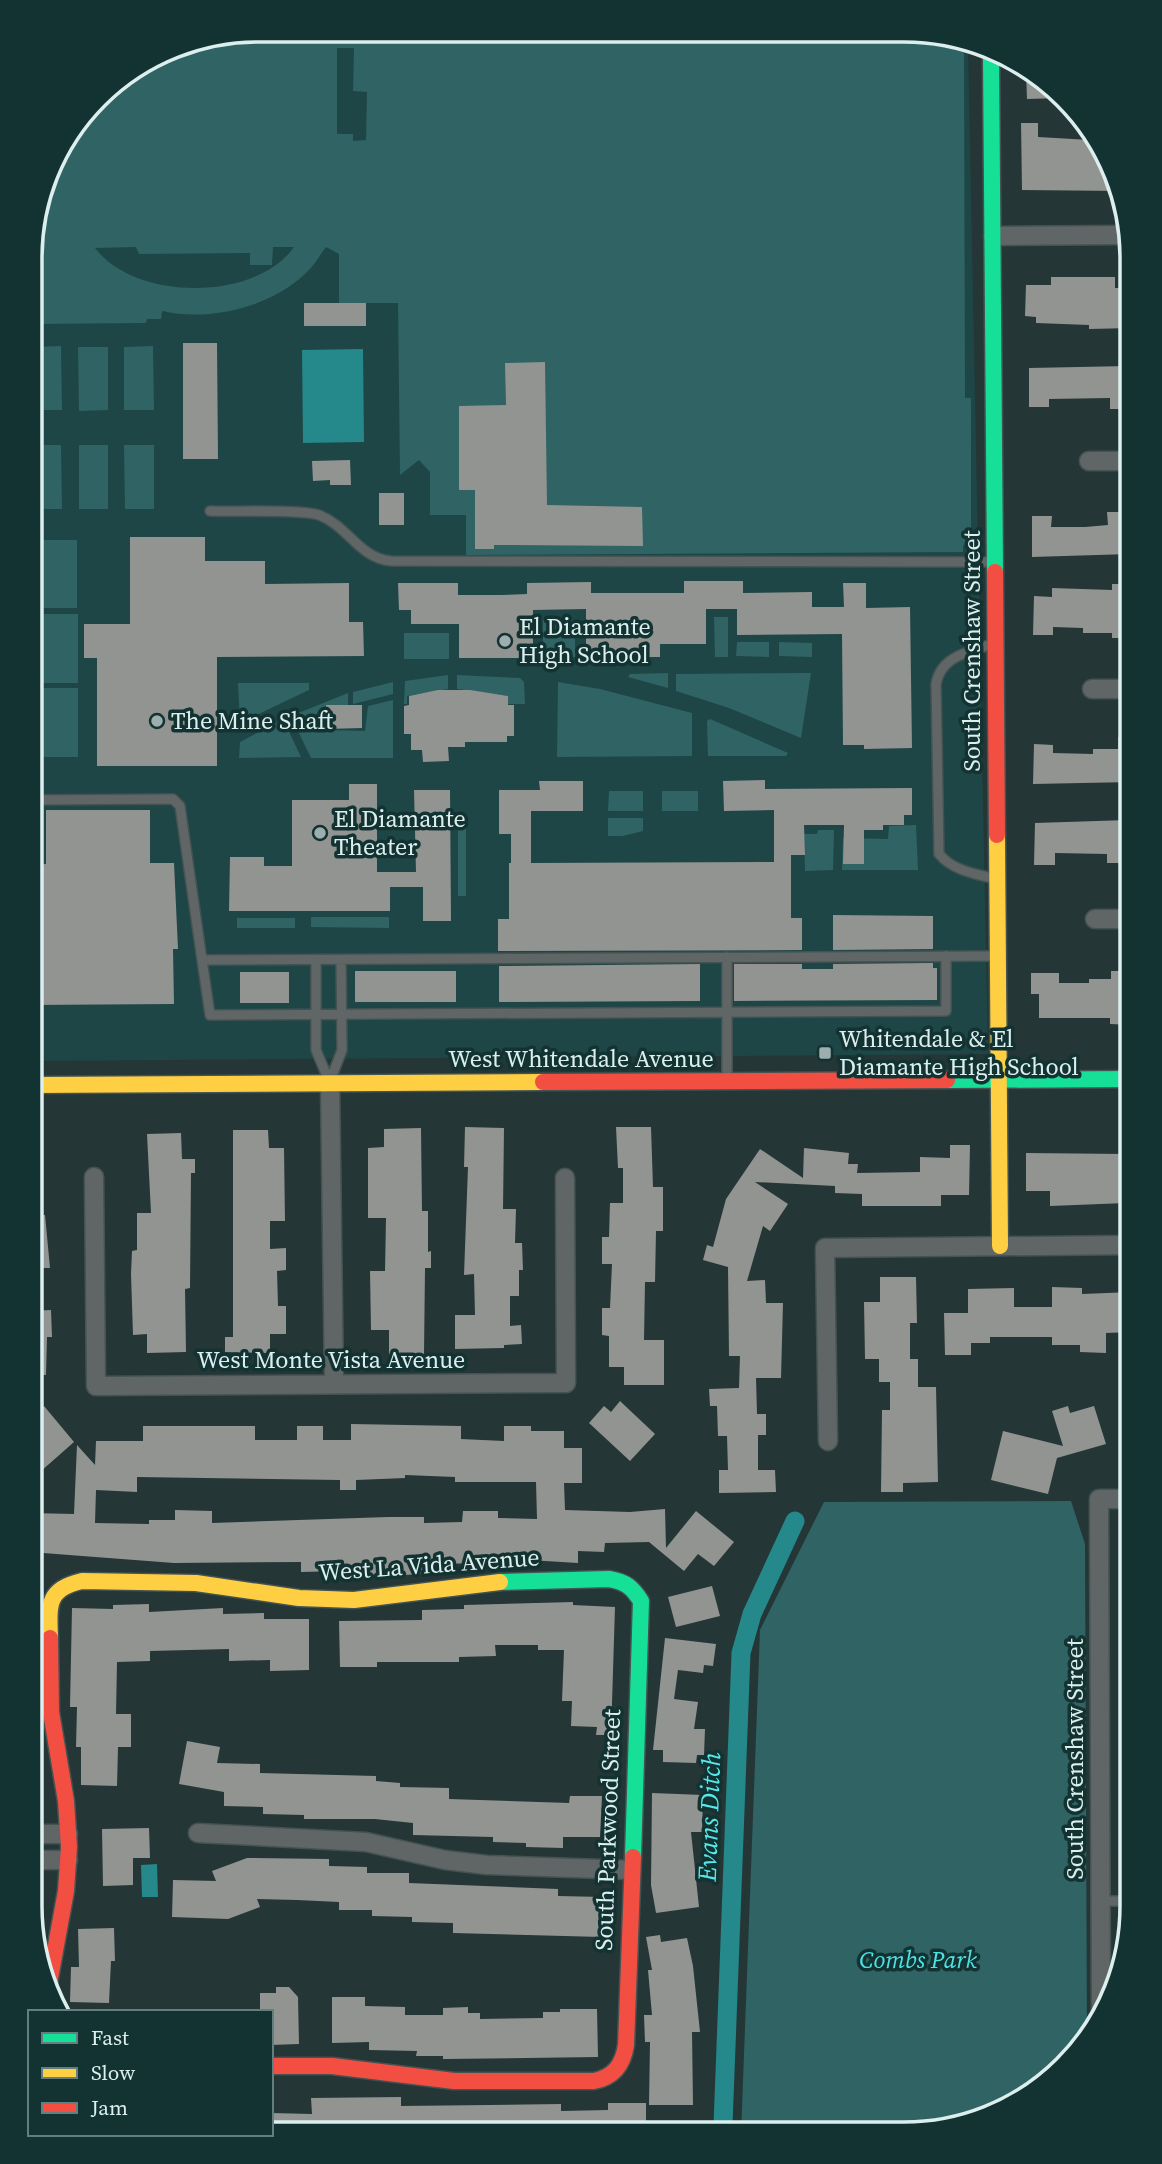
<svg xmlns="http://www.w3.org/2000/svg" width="1162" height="2164" font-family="'Source Serif 4',serif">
	<rect width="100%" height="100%" fill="#253636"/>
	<!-- built -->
	<path fill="#1e4646" d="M258 30 948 34 968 44 988 1054 31 1061 32 228 53 156 107 87 171 47Z
		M1132 1527V1922L1126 1947 1125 1533Z"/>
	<!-- green -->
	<path fill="#2f6364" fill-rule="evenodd" d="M258 30 948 34 964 42 965 398H971V538L963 546V552L466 555V515H430V472L419 460 400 475 398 303H339V254L326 247C320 255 314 266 306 273 271 307 209 322 162 311L161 319H147L146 323 32 324V228L53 156 107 87 171 47ZM337 48H354L353 91 367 92 366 140 353 141V134H337ZM136 247 139 254 250 253V265H272L273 247H294C255 302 135 301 95 248Z
		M61 346 62 410H32V347Z
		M153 346 154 410H124V347Z
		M78 347H108V410L79 411Z
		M32 445H61L62 509H32Z
		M79 445H108V509H79Z
		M124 445H154V509H125Z
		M36 540H77V608H36Z
		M37 614H78V683H37Z
		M714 617H728V657H715Z
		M543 620H575V657H543Z
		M404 633H449V659H404Z
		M737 642H769V657L736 656Z
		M779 642 812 643V657L779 656Z
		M668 673V688L628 677 630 674Z
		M811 673 801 738 729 708 676 691V674Z
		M448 675V689L407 696V704H404L405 681Z
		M457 675 520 678 524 682 525 704H508V696L457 689Z
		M393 682V694L353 704V692Z
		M558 682 600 689 692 713V756L557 757Z
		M238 683H309V690L240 723Z
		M37 688H78V757H37Z
		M348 693V705L296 725 291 716Z
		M393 700V758H311L298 731 324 721 325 730 365 731 368 706Z
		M283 719 301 757 239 758 240 742Z
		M710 719 788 753 786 756H708L707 721Z
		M609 791H643V811H608Z
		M662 791H698V811H662Z
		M458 815H466V896H458Z
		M608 818H643V831L623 836H608Z
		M916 825 918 870H842L843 838 888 839 889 826Z
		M818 830H834L833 870 805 871 804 834H817Z
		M311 917H389V928L311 927Z
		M237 918H295V928H237Z
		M1071 1501 1085 1544 1087 2042C1009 2154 859 2134 741 2134L760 1630 824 1502Z"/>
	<!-- water -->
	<path fill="#25888a" d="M363 349 364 442 303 443 302 350Z
		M157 1864 158 1897H142L141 1865Z"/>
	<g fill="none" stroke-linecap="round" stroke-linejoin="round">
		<!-- canal -->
		<path stroke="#25888a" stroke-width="19" d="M723 2125 741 1653 752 1614 795 1521"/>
	</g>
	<!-- building -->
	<path fill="#929491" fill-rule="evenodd" d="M1026 72 1054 86 1062 98 1027 99Z
		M1021 123H1038V137L1090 140 1120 184 1121 191 1022 190Z
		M1051 277H1115V288H1132V328L1089 329V325L1036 323V317L1025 316 1026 285H1051Z
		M304 303H366V326H304Z
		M183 343H217L218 459H183Z
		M545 362 547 505 642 507 643 546 494 545V549H475V490H459V406L506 405 505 363Z
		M1128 366V409H1110V398L1049 399V407H1029V368Z
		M350 460 351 485H330V480L313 481 312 461Z
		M379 493H404V525H379Z
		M1107 512H1129L1130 554 1032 557V516H1052L1051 527H1085L1108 525Z
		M130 537H205V561H265V584L349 583V622H363L364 656 217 657V766H97V658H84V624H130Z
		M684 581H743V593L812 592V607H844L843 583H866V608L910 607 912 748 864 749V745H843L842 634 737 635V609H706V644H660V657H586V609L533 610V658H459V624H411V610H399L398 583H458V595H501L527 594V583L591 582V593H684Z
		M1112 584H1132V638H1112V633H1083V628L1053 627V635H1033L1034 596 1052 597V588L1112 590Z
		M438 690H470L508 696V705H514V736H507V742H465V747H448L449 761 423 762 422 750H411V734H404V706L409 705V696Z
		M326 705H362V728L326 729Z
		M1118 737 1132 738V782L1033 784 1034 744 1053 745V753L1093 754V749H1118Z
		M765 780V789L912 788V815H904V825H883V830H864V864H843L844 825H804L805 855H791V918H802V950L498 951V919H509V863H511V834H499V790H540L539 781H583V811H531V863L774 862V810L724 811 723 781Z
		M349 784H377V872H416L414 790H450L451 921H423V887H390V911H229L230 857H264V866H292V800H349Z
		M46 810H150V863H174L178 949H173L174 1004 31 1005V865L46 864Z
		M1128 820V848H1132V863H1107V854L1055 853V865H1034L1035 823Z
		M833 915 933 916V949L833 950Z
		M933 963V968H937V1000L734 1001V964H802V969H833V964Z
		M700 964V1001L499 1002V966Z
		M355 971H456V1002H355Z
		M1111 971H1132V1025L1110 1024V1018H1039V994H1031V973H1059V983H1089V979H1111Z
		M240 972H289V1003H240Z
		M465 1127 504 1128 503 1209H516L515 1243H522L523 1270H519V1296H510V1326L521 1325 522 1344 504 1345V1348L455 1349V1315H475L474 1274 464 1275 468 1167H464Z
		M616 1127H651L653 1187H663V1231H656L655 1282H645L644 1340H664V1385H624V1367H609V1336L602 1335V1308H610L612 1264H602V1237H609L610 1203H623V1168H618Z
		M421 1128 422 1211H428V1252L431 1251V1268H425L424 1355H389V1330H371L370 1271H385L386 1218H368V1148L384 1147V1129Z
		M233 1130H268L269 1148H284L285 1221H270V1249L286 1248V1270L277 1271 278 1306H286V1334H270V1353L225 1352V1337H233Z
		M181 1133 182 1159H195V1173H191L190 1288 185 1289 186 1352 147 1353V1334L133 1335 131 1274 132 1251 137 1250V1213H151L147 1134Z
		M950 1145H970L969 1195H941V1206H862V1194L835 1193V1186L755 1182 788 1204 770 1231 763 1226 747 1281 765 1280 766 1303H783L781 1378H756L757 1414H766V1435H758V1470H775L776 1492 719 1493V1470H728L727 1436H718L717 1406H710L709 1389 739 1388 740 1356H729L728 1267 703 1260 707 1245 713 1247 726 1199 760 1149 803 1178 804 1148 849 1153 848 1164H858L857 1173 920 1172V1157L950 1158Z
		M1026 1153 1125 1154 1126 1203 1050 1206V1191H1026Z
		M31 1215H45L50 1268H30Z
		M880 1277H916L917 1323H910V1359H918V1387H936L938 1482 903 1483V1492H881L882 1410H890V1382H879V1359H865L864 1302H880Z
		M1052 1287 1082 1288V1294L1132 1292V1332L1106 1333V1353L1080 1352V1345H1052V1337H990V1343H971V1355H945L944 1313H968V1289L1014 1288V1307H1052Z
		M51 1310 52 1337H47L46 1375 30 1374V1311Z
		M620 1401 655 1434 630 1461 589 1423 604 1406 611 1412Z
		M44 1406 74 1442 40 1472 30 1461V1419Z
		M1068 1406 1070 1413 1094 1406 1106 1444 1057 1458 1048 1494 991 1480 1003 1431 1063 1446 1052 1411Z
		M351 1424 461 1426V1439L504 1441V1426H531V1431H564V1448H582V1483H564L565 1510 630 1512 665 1509 666 1548 696 1511 734 1542 714 1566 698 1554 684 1571 649 1542 605 1543 604 1552 578 1551V1563L498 1558V1563L424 1564V1574L384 1576H343V1571L301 1572V1562L174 1563 30 1552V1513L74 1514 77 1445 95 1465 96 1441H143V1426H255V1440H297V1426H323V1440H351ZM405 1475 455 1477V1482H536L537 1519 498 1518V1511H463L462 1522 424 1523V1517H388L212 1523V1511L175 1510V1520H149V1524L95 1523 96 1490 137 1492V1477L340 1480V1490H356V1480L405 1478Z
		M712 1586 720 1616 676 1627 668 1597Z
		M573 1602V1605L615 1607 611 1735H596L597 1727 571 1726 572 1701H562L564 1650H538V1645H495L496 1656 459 1657V1662H377V1667H340L339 1621 422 1620V1610L464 1609V1605Z
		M149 1604V1612L223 1608V1614L264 1613V1619H309V1670L270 1671V1660L229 1661V1649L150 1651V1661L117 1662 116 1714H131V1747H118L117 1786 81 1785V1747H76L77 1707H70L72 1608 113 1609V1605Z
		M665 1638 716 1644 713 1666 704 1665 703 1673 678 1670 674 1699 698 1702 694 1729H705L704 1755H697L696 1763 663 1762V1750H653Z
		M187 1741 220 1747 217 1763 260 1764V1773L376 1776V1781L400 1783V1787L449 1788V1799L569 1803 570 1796H602L600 1837H563V1848L526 1847V1843L493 1842V1837L413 1835V1823L375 1819H304V1815L263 1814V1807L224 1806V1792L179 1784Z
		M652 1793 703 1795 702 1832H691L699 1907 656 1913 651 1885Z
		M149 1828 150 1858H133V1885L103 1886 102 1829Z
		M247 1858 329 1859V1866L367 1867V1873H409V1883L558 1889V1896L603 1897 602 1937 453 1933V1923L412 1922V1917L372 1916V1910H339V1902L297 1900 257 1899 260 1907 228 1919 172 1917 173 1880 216 1881 212 1871Z
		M114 1928 115 1961H111L109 2003 70 2002 71 1967H79L78 1929Z
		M660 1935 661 1942 687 1938 693 1966 700 2032H692L693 2105H649L650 2042H645L644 2015H652L648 1970H652L646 1937Z
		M276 1987H289L298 1997 299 2044 271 2045V2012H260V1993H276Z
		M332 1997H365V2006L405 2007V2015H443V2008L468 2007V2013H480V2019L543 2018V2012H560V2009H597L598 2057 443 2059V2056H416L417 2051 369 2050V2042L332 2043Z
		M401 2097V2106L561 2104V2111L608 2110V2103H646V2133L312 2132V2127H271V2113L312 2114 311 2098Z"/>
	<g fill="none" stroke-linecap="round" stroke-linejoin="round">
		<defs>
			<path id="lane" d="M210 511C232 512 303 509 319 515 348 526 359 558 391 561L994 562
				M995 643C970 652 941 655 936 684L939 854C953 871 976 874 996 879
				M31 800 173 799 180 806 202 960 996 956
				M727 957V1078
				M202 960 210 1015 946 1011V956
				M316 960V1050L329 1081
				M330 1081 342 1050 341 960
				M1100 1901H1132"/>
			<path id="street" d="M993 236 1128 235
				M1089 461H1132
				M1092 689H1132
				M1095 919H1132
				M330 1083 334 1384
				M94 1177 96 1386 566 1383 565 1178
				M828 1441 825 1248 1132 1245
				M198 1833 366 1842 445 1860 487 1865 630 1870
				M30 1834H68
				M30 1860H68
				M1101 2018 1099 1499H1132"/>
			<path id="fast" d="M991 55 995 572
				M947 1080 1132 1079
				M500 1582 609 1579C626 1582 632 1587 641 1601L633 1857"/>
			<path id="slow" d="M997 835 1000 1246
				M31 1085 543 1082
				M50 1638C49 1606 46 1589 82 1581L196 1583 299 1598 354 1600 500 1582"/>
			<path id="jam" d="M995 572 997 835
				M543 1082 947 1080
				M48 1989 66 1891 69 1847 66 1801 51 1712 50 1638
				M271 2066H332L454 2081H594C614 2077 623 2065 626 2045L633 1857"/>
		</defs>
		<!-- lane casing -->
		<use href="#lane" stroke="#445252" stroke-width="12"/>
		<!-- street casing -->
		<use href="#street" stroke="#445252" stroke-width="21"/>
		<!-- fast casing -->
		<use href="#fast" stroke="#445252" stroke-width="19"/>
		<!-- slow casing -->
		<use href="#slow" stroke="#445252" stroke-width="19"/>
		<!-- jam casing -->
		<use href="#jam" stroke="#445252" stroke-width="19"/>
		<!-- lane -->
		<use href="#lane" stroke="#606666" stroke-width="9"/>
		<!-- street -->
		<use href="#street" stroke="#606666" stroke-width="18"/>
		<!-- fast -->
		<use href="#fast" stroke="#16e098" stroke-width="16"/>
		<!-- slow -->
		<use href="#slow" stroke="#ffcf43" stroke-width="16"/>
		<!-- jam -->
		<use href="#jam" stroke="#f24e42" stroke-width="16"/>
	</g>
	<!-- markers -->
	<g fill="#9caeae" stroke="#133333" stroke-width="2.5">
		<circle cx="505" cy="641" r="7"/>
		<circle cx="157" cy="721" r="7"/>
		<circle cx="320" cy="833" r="7"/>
		<rect x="818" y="1046" width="14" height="14" rx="3.5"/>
	</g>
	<g text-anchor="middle" stroke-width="7" stroke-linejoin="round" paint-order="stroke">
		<!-- poi labels -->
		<g font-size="24" fill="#dceeee" stroke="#133333" text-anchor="start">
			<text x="519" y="635">El Diamante<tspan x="519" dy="28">High School</tspan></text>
			<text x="171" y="729">The Mine Shaft</text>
			<text x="334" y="827">El Diamante<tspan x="334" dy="28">Theater</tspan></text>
			<text x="839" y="1047">Whitendale &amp; El<tspan x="839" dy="28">Diamante High School</tspan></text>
		</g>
		<!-- street labels -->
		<g font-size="24" fill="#dceeee" stroke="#133333">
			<text transform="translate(972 651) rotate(-90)" y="8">South Crenshaw Street</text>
			<text x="581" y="1067">West Whitendale Avenue</text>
			<text x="331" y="1368">West Monte Vista Avenue</text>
			<text transform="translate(429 1565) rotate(-4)" y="8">West La Vida Avenue</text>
			<text transform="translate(1075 1759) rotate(-90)" y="8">South Crenshaw Street</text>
			<text transform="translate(608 1830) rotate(-88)" y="8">South Parkwood Street</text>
		</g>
		<!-- park labels -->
		<g font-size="24" font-style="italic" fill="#4fe2e4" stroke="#133333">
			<text x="918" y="1968">Combs Park</text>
		</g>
		<!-- water labels -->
		<g font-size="26" font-style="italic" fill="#57e9eb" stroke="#133333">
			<text transform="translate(709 1817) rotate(-88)" y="9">Evans Ditch</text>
		</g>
	</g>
	<!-- crop -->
	<path d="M0 0H1162V2164H0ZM258 42H904A216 216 0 0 1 1120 258V1906A216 216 0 0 1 904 2122H258A216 216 0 0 1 42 1906V258A216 216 0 0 1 258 42Z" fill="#133333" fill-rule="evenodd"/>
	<path fill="none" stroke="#dceeee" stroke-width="3.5" d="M258 42H904A216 216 0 0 1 1120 258V1906A216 216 0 0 1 904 2122H258A216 216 0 0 1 42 1906V258A216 216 0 0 1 258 42Z"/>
	<!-- legend -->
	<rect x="28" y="2010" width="245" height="126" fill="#133333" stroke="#637e7e" stroke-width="2"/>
	<rect x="42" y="2033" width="35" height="10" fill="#16e098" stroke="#637e7e" stroke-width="2"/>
	<text x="91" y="2045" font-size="21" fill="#dceeee">Fast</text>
	<rect x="42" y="2068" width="35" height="10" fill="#ffcf43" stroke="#637e7e" stroke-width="2"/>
	<text x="91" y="2080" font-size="21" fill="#dceeee">Slow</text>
	<rect x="42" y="2103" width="35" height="10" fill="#f24e42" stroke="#637e7e" stroke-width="2"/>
	<text x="91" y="2115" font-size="21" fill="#dceeee">Jam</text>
</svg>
